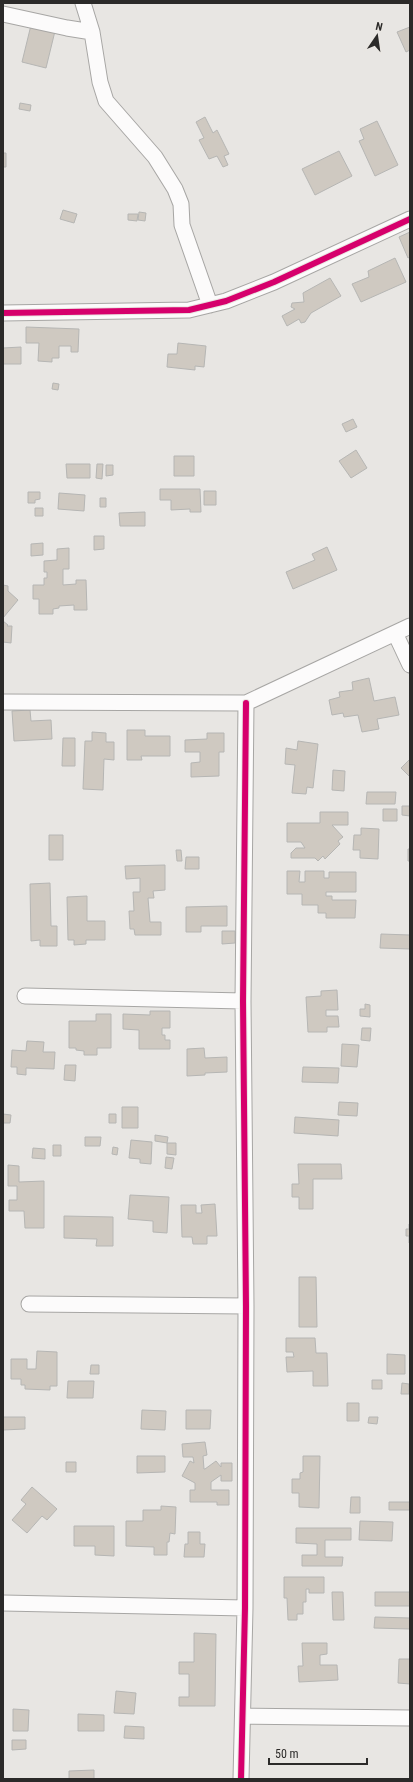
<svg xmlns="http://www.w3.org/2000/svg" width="413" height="1782" font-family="'Roboto Condensed',sans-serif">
	<rect width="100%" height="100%" fill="#e8e6e3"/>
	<!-- building -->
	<path fill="#cfc9c1" stroke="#b6b6b4" d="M32 21 56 27 46 68 22 62Z
		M410 27V50L406 52 397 32Z
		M20 103 31 105 30 111 19 109Z
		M205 117 213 133 217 130 229 154 224 156 228 165 223 167 217 156 209 159 199 140 204 138 196 122Z
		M377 121 398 165 375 176 359 141 364 139 360 129Z
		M339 151 352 176 315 195 302 169Z
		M3 153H6V167H3Z
		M63 210 77 214 74 223 60 219Z
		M139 212 146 213 145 221 138 220Z
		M128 214H138L137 221 128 220Z
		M410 232V257L408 258 399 237Z
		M395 258 406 282 361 302 352 284 369 277 368 271Z
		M330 278 341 296 311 313 305 322 301 323 299 319 287 326 282 316 295 309 291 307 292 303 304 302 303 293Z
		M26 327 79 329 78 352H71V346H59V358H52V362L38 361 39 343H26Z
		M178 343 206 346 204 367 195 366V370L167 367 168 354H177Z
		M21 347V364H3V348Z
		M53 383 59 384 58 390 52 389Z
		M353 419 357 427 346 432 342 424Z
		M356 450 367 468 351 478 339 461Z
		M174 456H194V476H174Z
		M66 464H90V478H67Z
		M97 464H103L102 479 96 478Z
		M106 465H113V475L106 476Z
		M160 489H200L201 512H190V509L171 510V500H160Z
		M204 491H216V505H204Z
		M28 492H40V499L35 500V503H28Z
		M59 493 85 495 84 511 58 509Z
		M100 498H106V507H100Z
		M35 508H43V516H35Z
		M145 512V526H120L119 513Z
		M94 536H104V549L94 550Z
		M43 543V555L31 556V544Z
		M327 547 337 570 293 589 286 572 315 560 312 554Z
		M69 548V569H63V585L76 584V580H86L87 610H74V605L59 606V608L53 609V614H39V599H33V585H44V578H47V572H44V561L57 560V549Z
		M3 585 8 586V591L18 600 3 618Z
		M3 621 8 625 7 626H12L11 643 3 642Z
		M369 678 374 701 395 697 399 715 377 719 379 729 362 732 358 715 344 717 343 713 332 715 329 700 340 697 339 692 353 690 352 682Z
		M30 710 31 721 51 720 52 739 14 741 12 711Z
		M127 730H145V736H170V756H141L142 760H127Z
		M92 732 106 733V742H114V760L104 759 103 790 83 789 85 741H92Z
		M207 733H224V752H219V776L191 777V763L200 762V752H185V740L207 739Z
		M63 738H75V766H62Z
		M298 741 318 744 313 788 307 787 306 794 292 793 295 765 285 764 286 748 297 750Z
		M410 759V777L401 768Z
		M333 770 345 771 344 791 332 790Z
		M367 792H396L395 804H366Z
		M402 806H410V816L402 815Z
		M383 809H397V821H383Z
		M320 812H348V825H332L343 837 338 841 340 844 325 859 323 856 318 861 315 858H291V853L296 848H305L301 842H287V823H320Z
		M361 828 379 829 378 859 360 858V850H353L354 835H361Z
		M49 835H63V860H49Z
		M408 849H410V861H408Z
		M176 850H181L182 861H177Z
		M186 857H199V869H185Z
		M165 865V890L153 891 154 898H148L150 922H161V935H135L134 929H130L129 911H134L133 892H140V878L126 879 125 866Z
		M287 871H300L299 882H305V871H324V878H329V872H356V892H326V896H332V900H356L355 918H326V913H318V905H302V894H287Z
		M50 883 51 926H57V946H40V940L31 941 30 884Z
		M87 896V921H105V940H86V944L74 945V940H68L67 897Z
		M227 906V926H201V932H186V907Z
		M222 931H235V943L222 944Z
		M381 934 410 935V949L380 948Z
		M337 990 338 1010H326V1016H338L339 1027H327V1032H308L306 997 321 996V991Z
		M365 1004 370 1005V1017L360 1016V1009H365Z
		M150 1011H170V1028H162V1035H165V1040H170V1049H139V1030L123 1029V1014L150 1015Z
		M96 1014H111V1048H97V1055H84V1051L76 1050V1048H69V1021H96Z
		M362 1028H371L370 1041 361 1040Z
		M27 1041 44 1042 43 1052H55L54 1069 26 1068V1075L17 1074V1067H11L12 1050 26 1051Z
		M342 1044 359 1045 357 1067 341 1066Z
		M204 1048 205 1058 227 1057V1072L205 1073V1075L187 1076V1049Z
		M65 1065H76L75 1081 64 1080Z
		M303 1067 339 1068 338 1083 302 1082Z
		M339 1102 358 1103 357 1116 338 1115Z
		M122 1107H138V1128H122Z
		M3 1114 11 1115 10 1123H3Z
		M109 1114H116V1123H109Z
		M295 1117 339 1120 338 1136 294 1133Z
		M155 1135 168 1137 167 1143 155 1141Z
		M85 1137H101L100 1146H85Z
		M131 1140 152 1142 151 1164 140 1163V1159L129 1158Z
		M167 1143H176V1155L167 1154Z
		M53 1145H61V1156H53Z
		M113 1147 118 1148 117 1155 112 1154Z
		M33 1148 45 1149V1159L32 1158Z
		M166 1157 174 1158 172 1169 165 1168Z
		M298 1164H341L342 1179H313V1209H299V1197H292V1184H299Z
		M8 1165 19 1166V1182L44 1181V1228H25L24 1211H9V1200H17V1186H8Z
		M130 1195 169 1197 167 1233 153 1232V1221L128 1219Z
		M215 1204 217 1236H207V1244H193L192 1237H182L181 1205H196V1213H202L201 1205Z
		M64 1216 113 1217V1246H96L97 1239 64 1238Z
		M409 1224H410V1243H409V1236H406V1229H409Z
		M299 1277H316L317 1327H299Z
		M286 1338H315L316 1353H327L328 1386H313V1371L287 1372 286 1357H294L293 1352H286Z
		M37 1351 57 1352V1386H50V1390L25 1389V1385H21V1379H11V1359H27V1369H36Z
		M387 1354 405 1355V1374H387Z
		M91 1365H99V1374H90Z
		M372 1380H382V1389H372Z
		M68 1381H94L93 1398H67Z
		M402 1383 409 1384V1394H401Z
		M347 1403H359V1421H347Z
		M142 1410 166 1411 165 1430 141 1429Z
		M186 1410H211L210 1429H186Z
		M3 1417H25V1429L3 1430Z
		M369 1417H378L377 1424 368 1423Z
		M205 1442 207 1455 203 1456 204 1469H205L216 1461 221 1467V1463H232V1481H221V1475L211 1482V1490H229V1505H217V1502H190V1490H195V1483L182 1476 190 1461 194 1463 193 1457H183L182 1444Z
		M137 1456H165V1472L137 1473Z
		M303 1456H320L319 1508 299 1507V1493H292V1479H300V1473L303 1472Z
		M66 1462H76V1472H66Z
		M32 1487 57 1509 47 1520 42 1516 27 1533 12 1520 26 1504 21 1500Z
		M351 1497H360V1513H350Z
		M389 1502H410V1510H389Z
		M161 1506 176 1507 175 1534 170 1533 169 1542H167V1555H154V1547L126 1546V1521H143V1510H161Z
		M360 1521 393 1522 392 1541 359 1540Z
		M74 1526H114V1556L95 1555V1546H74Z
		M296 1528H351V1540H325V1557H343L342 1566H302V1555H317V1544L296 1543Z
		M188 1532H200V1544H205L204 1557H184L185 1544H188Z
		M284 1577H324V1593H309V1589H306V1602H303V1614H297V1620H288L287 1598H284Z
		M332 1592H343L344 1620H333Z
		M375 1592H410V1606H375Z
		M375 1617 410 1618V1629L374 1628Z
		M194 1633 216 1634 215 1706H179V1697H189V1674H179V1662H194Z
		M302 1643H327V1654L320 1655V1665H337L338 1680 299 1682 298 1666H303Z
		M399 1659H410V1684L398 1683Z
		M116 1691 136 1693 134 1714 114 1713Z
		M13 1709 29 1710 28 1731H13Z
		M78 1714 104 1715V1731H78Z
		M125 1726 144 1727V1739L124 1738Z
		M12 1740H26V1749L12 1750Z
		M94 1770V1779H69V1771Z"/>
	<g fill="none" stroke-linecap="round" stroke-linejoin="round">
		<defs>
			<path id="street" d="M83 3 92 32
				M3 14 67 28 92 32 100 82 106 101 155 157 175 189 181 204 182 225 210 305
				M3 313 189 310 226 301 274 282 410 219
				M395 633 410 665
				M3 702 246 703 410 626
				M25 996 243 1001
				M29 1304 246 1306
				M3 1603 245 1608
				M243 1716 410 1718
				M241 1779 245 1608 246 1306 243 1001 246 703"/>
		</defs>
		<!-- street casing -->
		<use href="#street" stroke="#a7a6a4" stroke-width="17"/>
		<!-- street -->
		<use href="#street" stroke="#fcfbfb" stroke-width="15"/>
		<defs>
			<path id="cycleway" d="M3 313 189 310 226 301 274 282 410 219
				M241 1779 245 1608 246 1306 243 1001 246 703"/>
		</defs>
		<!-- cycleway casing -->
		<use href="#cycleway" stroke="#e9e6e2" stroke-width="8"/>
		<!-- cycleway -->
		<use href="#cycleway" stroke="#d6006c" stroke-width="6"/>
	</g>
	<!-- border -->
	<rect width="413" height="1782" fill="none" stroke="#2b2a29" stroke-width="8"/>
	<!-- north arrow -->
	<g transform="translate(377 36) rotate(13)" stroke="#e9e6e2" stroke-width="3" paint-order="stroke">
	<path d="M0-3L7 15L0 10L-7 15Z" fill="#2b2a29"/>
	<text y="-6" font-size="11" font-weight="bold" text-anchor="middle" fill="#2b2a29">N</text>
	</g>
	<!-- scale -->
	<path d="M269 1758v6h98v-6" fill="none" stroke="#2b2a29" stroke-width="2"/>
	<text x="275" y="1758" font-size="12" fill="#2b2a29" stroke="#e9e6e2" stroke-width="3" paint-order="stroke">50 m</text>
</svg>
